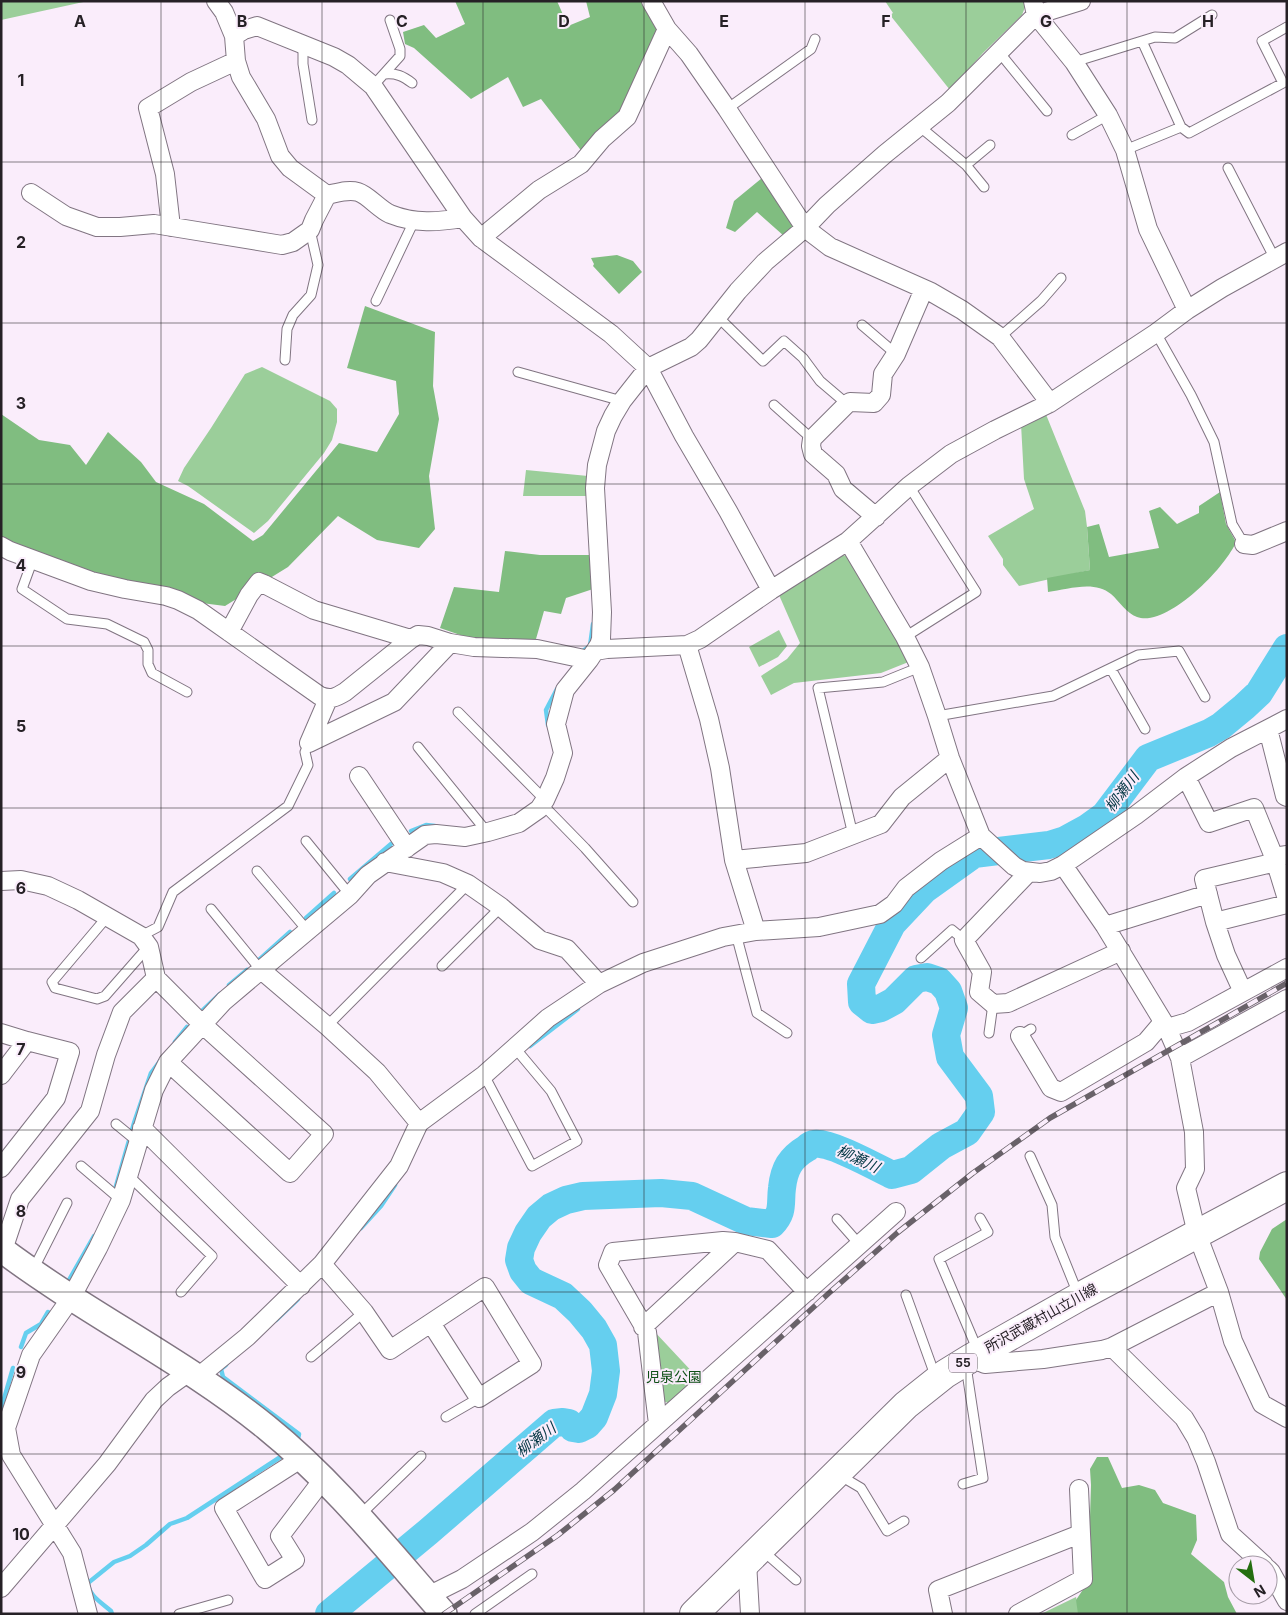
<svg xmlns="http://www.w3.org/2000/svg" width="1288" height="1615" font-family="Inter,'Noto Sans JP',sans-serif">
	<rect width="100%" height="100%" fill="#faedfb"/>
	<!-- green -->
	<path fill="#9bce9a" d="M1 1H88L1 20Z
		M885 1H1026L1027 2 1022 15 983 53 950 90 890 15 893 13Z
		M262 367 330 401 337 409V422L332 440 324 453 268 521 254 533 188 486 178 481 184 468 211 428 245 374Z
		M1045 412 1085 511 1087 527 1090 570 1019 586 1003 565V559L988 536 1034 509 1024 479 1021 424Z
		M526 470 588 476 586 496H523Z
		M841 555 849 556 911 661 881 673 794 683 771 695 761 676 787 659 800 643 779 595Z
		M779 630 787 646 778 657 759 667 749 647Z
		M653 1330 697 1377 668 1403 663 1401Z
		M1076 1597 1080 1614H1041Z"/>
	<!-- forest -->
	<path fill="#80bd80" d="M455 1H557L568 26 590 17 586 1H651L664 29 631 110 583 153 541 99 523 107 508 77 471 99 414 48 405 44 403 32 424 25 436 38 465 24Z
		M762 178 794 223 793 228 784 236 757 212 735 232 726 228 734 201Z
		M617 255 633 261 642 272 619 294 593 266 594 264 591 258Z
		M365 306 435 332 433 386 439 419 429 476 435 529 419 548 377 540 338 516 288 567 225 606 84 588 1 538V414L39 440 70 445 86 465 108 432 141 462 156 482 204 504 253 541 263 535 339 443 377 452 399 414 396 381 347 368Z
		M1220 492 1226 524 1236 542C1226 567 1167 628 1137 617 1126 613 1120 602 1111 594 1095 580 1068 589 1048 592L1047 578 1090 570 1087 527 1099 524 1109 557 1159 548 1149 511 1160 507 1177 524 1199 513V506Z
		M505 551 540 555H591L593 589 566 598 561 614 544 611 536 639 504 640 466 637 440 628 454 587 499 592Z
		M1287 1219V1300L1259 1259 1260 1252 1272 1229Z
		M1097 1457H1108L1122 1488 1139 1485 1155 1490 1163 1503 1196 1515 1197 1540 1191 1554 1224 1582 1228 1597 1237 1614H1078L1076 1600 1088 1582 1091 1485 1090 1469Z"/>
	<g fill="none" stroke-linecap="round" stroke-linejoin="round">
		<!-- stream -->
		<path stroke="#65cfef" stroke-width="4.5" d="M581 652 590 646 593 624
			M548 725 546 710 557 689
			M411 831 426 825 435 826
			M350 879 391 844
			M306 918 334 893
			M260 959 290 932
			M229 985 247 970
			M201 1012 220 994
			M175 1042 187 1027
			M530 1046 578 1009
			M114 1193 134 1123 151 1073 160 1061
			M361 1228 381 1206 395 1185
			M69 1280 94 1236
			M276 1320 298 1299
			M21 1347 26 1333 41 1324 48 1312
			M226 1365 221 1369 223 1377 299 1434 298 1439
			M1 1409 13 1368
			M112 1614 111 1611C102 1603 88 1595 88 1583L114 1562 130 1556 146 1545 170 1524 187 1518 282 1456"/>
		<!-- river -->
		<path stroke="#65cfef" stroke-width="28" d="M329 1614 428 1532 554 1423 563 1422 569 1423 573 1428 579 1429 587 1425 594 1417 603 1394 606 1371 603 1345 594 1329 580 1312 563 1296 531 1281 523 1271 519 1260 521 1248 528 1233 539 1217 551 1207 566 1200 583 1196 661 1193 692 1196 746 1221 772 1224C784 1212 780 1203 782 1188 784 1169 790 1158 807 1148 809 1146 811 1144 814 1144 827 1140 878 1168 892 1175L911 1170 941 1146 967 1132 981 1112 979 1096 950 1057 946 1035 954 1008 948 991 939 981 927 977 916 979 894 1001 881 1008 872 1010 862 1002 861 984 892 924 925 889 974 854 1049 845 1065 840 1087 828 1105 815 1148 758 1209 733 1221 726 1244 707 1259 693 1287 648"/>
		<defs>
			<path id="lane" d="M1142 41 1155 37 1175 38 1212 15
				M303 46V64L312 120
				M999 52 1047 111
				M1074 62 1142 41 1181 127 1189 133 1283 83 1262 41 1287 27
				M385 74C396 73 403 76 412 83
				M373 86 400 56V49L390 20
				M727 109 811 49 815 39
				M919 126 966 165 984 187
				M1072 135 1108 115
				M1125 150 1181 127
				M966 165 990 145
				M1228 168 1275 259
				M376 301 414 221
				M717 316 763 361 784 341 803 358 820 381 847 404
				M862 325 896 354
				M1156 333 1191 395 1214 442 1232 524 1244 544
				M1000 337 1041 301 1061 278
				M285 360 287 329 293 315 311 295 318 265 310 230
				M518 372 622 401
				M774 405 812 439
				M33 559 22 589 67 619 107 624 144 642 148 650V664L152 673 187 692
				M905 637 976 592 909 486
				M1111 669 1145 729
				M458 712 545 800
				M937 716 1053 696 1138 655 1179 651 1205 697
				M418 747 487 832
				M542 804 585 848 633 902
				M853 835 818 688 883 682 920 667
				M306 841 350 895
				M257 871 307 930
				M211 909 260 969
				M107 917 52 982 55 988 97 999 105 996 148 947
				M736 934 757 1013 787 1033
				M141 936 158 927 173 892 288 806 308 765 305 752 309 743
				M921 958 952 930 964 940
				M442 966 501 907
				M327 1026 468 884
				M989 1033 993 1004
				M1020 1036 1031 1029
				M484 1075 532 1166 577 1141 551 1091 515 1048
				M116 1124 138 1142
				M1030 1156 1052 1205 1055 1237 1078 1294
				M81 1166 121 1200
				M129 1176 212 1256 181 1292
				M837 1219 859 1244
				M33 1270 67 1203
				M906 1295 936 1378
				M978 1351 939 1259 988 1232 980 1218
				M311 1357 364 1312
				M446 1417 479 1398
				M839 1475 861 1488 887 1531 904 1521
				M963 1484 983 1478 966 1366
				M359 1516 421 1456
				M762 1550 796 1580
				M179 1614 228 1600
				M475 1614 532 1574"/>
			<path id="street" d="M216 1 224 12 234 36 236 61 241 77 266 119 280 156 290 168 327 195C337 193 348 189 358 192 368 195 379 209 390 214 415 224 438 222 463 218
				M651 1 667 29 689 54 727 109 805 228 830 247 931 292 962 310 1000 337 1050 403
				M1033 1 1036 15 1074 62 1108 115 1125 150 1148 229 1187 310
				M234 36 244 30 257 26 334 57 348 65 373 86 463 218 481 238 611 334 648 368 684 436 728 511 771 590
				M31 193 66 216 97 227H120L154 224 282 245 293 242 310 230 314 220 327 195
				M171 227 165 174 148 108 191 82 236 61
				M481 238 539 190 581 164 602 139 627 117 667 29
				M876 517 843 489 836 474 813 454 811 446 812 439 847 404 850 402 874 403 881 395 883 374 896 354 924 289
				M848 541 905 637 920 667 937 716 950 758 981 836 1014 866 1023 871 1040 873 1051 871 1063 865 1105 926 1167 1028 1180 1058 1194 1132 1195 1169 1186 1188 1197 1234 1219 1292 1233 1341 1262 1404 1287 1418
				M1244 544 1253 545 1287 531
				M1 546 10 551 91 581 125 589 166 596 178 600 198 610 320 696C331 700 335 698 345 692L411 639 418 635 428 636 450 643 474 647 537 649 589 660
				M229 632 249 595 259 582 264 584 314 610 411 639
				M687 645 709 719 720 768 734 860 756 931
				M595 651 607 649 687 645 700 639 771 590 848 541 909 486 951 454 995 430 1050 403 1156 333 1187 310 1222 288 1287 252
				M328 699 309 743 394 702 450 643
				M1268 729 1285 796 1287 797
				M359 776 407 848
				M1186 777 1209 823 1254 808 1274 857
				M1287 855 1274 857 1287 899
				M734 860 806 853 881 824 902 797 950 758
				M385 862 443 873 468 884 501 907 540 940 567 949 599 984
				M1063 865 1136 815 1186 777 1231 748 1287 719
				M1028 873 964 940 982 972 979 992 993 1004 1008 1003 1121 951
				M1 881 21 880 48 886 78 900 141 936 149 947 156 978 202 1024 324 1134 290 1173 168 1062
				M1215 922 1287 904
				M1105 926 1208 894
				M260 969 327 1026 377 1072 419 1123
				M1243 992 1226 955 1215 922 1204 879 1276 862
				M1167 1028 1188 1022 1287 968
				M1 1033 27 1041 70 1052 56 1098 1 1168
				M1020 1036 1051 1088 1061 1092 1146 1042 1163 1022
				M1180 1058 1287 999
				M1 1075 27 1041
				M142 1128 301 1286
				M3 1250 20 1199 90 1111 106 1055 122 1012 156 978
				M322 1264 364 1312 390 1350 485 1287 532 1364 479 1398 431 1323
				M643 1327 735 1242
				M1112 1347 1184 1418 1196 1438 1206 1462 1230 1534 1264 1565
				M971 1358 985 1364 1043 1359 1102 1350 1112 1347 1219 1292
				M198 1377 247 1337 322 1264 399 1166 419 1123 484 1075 548 1018 599 984 643 963 723 937 756 931 819 927 880 914 894 904 906 888 941 861 981 836
				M658 1424 647 1332 608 1265 613 1252 723 1241 735 1242 768 1250 807 1292
				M6 1428 11 1455 72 1553 88 1614
				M1 1431 6 1428 31 1355 71 1298 98 1248 121 1200 154 1090 168 1062 224 1001 350 895 368 875 425 835 436 834 465 837 488 832 519 823 539 809 545 800 555 778 563 753 556 724 565 690 589 660 599 645 601 639 602 612 595 488 597 465 606 431 613 416 622 401 648 368 691 347 699 340 738 291 765 262 805 228 827 205 885 154 948 103 1036 15 1081 1
				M302 1458 224 1508 265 1579 295 1560 280 1536 324 1478
				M747 1562 750 1614
				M1268 1569 1271 1572 1287 1601
				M1 1588 107 1464 154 1400 168 1387 189 1372
				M428 1596 462 1579 532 1532 583 1491 896 1212
				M943 1614 938 1590 1080 1534
				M1018 1614 1083 1579 1079 1489"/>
			<path id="secondary" d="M1 1249C86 1313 183 1360 266 1427 333 1481 387 1549 444 1614"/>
			<path id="primary" d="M694 1614 906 1405 945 1374 971 1358 1079 1297 1287 1186"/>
		</defs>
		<!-- lane casing -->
		<use href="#lane" stroke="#817582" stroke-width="11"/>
		<!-- street casing -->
		<use href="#street" stroke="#817582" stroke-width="20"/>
		<!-- secondary casing -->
		<use href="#secondary" stroke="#817582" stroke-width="28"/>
		<!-- primary casing -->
		<use href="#primary" stroke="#817582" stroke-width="30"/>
		<!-- lane -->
		<use href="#lane" stroke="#fff" stroke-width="9"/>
		<!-- street -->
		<use href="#street" stroke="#fff" stroke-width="18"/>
		<!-- secondary -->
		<use href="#secondary" stroke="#fff" stroke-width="25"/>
		<!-- primary -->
		<use href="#primary" stroke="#fff" stroke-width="28"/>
		<defs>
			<path id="rail" d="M444 1614 558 1535 614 1490 829 1293 897 1233 973 1173 1050 1118 1287 983"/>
		</defs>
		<!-- rail casing -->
		<use href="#rail" stroke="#696269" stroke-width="5.5"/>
		<!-- rail -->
		<use href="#rail" stroke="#faedfb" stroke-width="4" stroke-dasharray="11" stroke-linecap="butt"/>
	</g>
	<!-- grid -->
	<path fill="none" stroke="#262126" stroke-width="1" stroke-opacity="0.55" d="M161 1V1614M322 1V1614M483 1V1614M644 1V1614M805 1V1614M966 1V1614M1127 1V1614M1 162H1287M1 323H1287M1 484H1287M1 646H1287M1 808H1287M1 969H1287M1 1130H1287M1 1292H1287M1 1454H1287"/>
	<g text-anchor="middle" stroke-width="4" stroke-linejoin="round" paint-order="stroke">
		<!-- shield labels -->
		<rect fill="#faedfb" stroke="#665e66" stroke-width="1" x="949" y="1353.5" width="28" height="19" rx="4"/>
		<g font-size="12" font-weight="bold" fill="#262126">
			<text x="963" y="1367">55</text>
		</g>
		<!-- street labels -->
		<g font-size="14" fill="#262126" stroke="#faedfb">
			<text transform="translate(1041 1318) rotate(-29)" y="5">所沢武蔵村山立川線</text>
		</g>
		<!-- park labels -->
		<g font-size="14" fill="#0d4f15" stroke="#faedfb">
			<text x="674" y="1382">児泉公園</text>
		</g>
		<!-- water labels -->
		<g font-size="15" font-style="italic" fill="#023643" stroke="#faedfb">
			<text transform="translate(1122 792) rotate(-53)" y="5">柳瀬川</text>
			<text transform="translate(858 1159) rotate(25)" y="5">柳瀬川</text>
			<text transform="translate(536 1440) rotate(-37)" y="5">柳瀬川</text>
		</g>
	</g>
	<g font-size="16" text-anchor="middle" font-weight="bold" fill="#262126" stroke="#faedfb" stroke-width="4" stroke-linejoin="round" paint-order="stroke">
		<text x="80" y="27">A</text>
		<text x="242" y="27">B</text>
		<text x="402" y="27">C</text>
		<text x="564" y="27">D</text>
		<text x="724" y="27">E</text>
		<text x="886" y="27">F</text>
		<text x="1046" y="27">G</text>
		<text x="1208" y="27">H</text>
		<text x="21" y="86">1</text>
		<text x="21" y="248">2</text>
		<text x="21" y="409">3</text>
		<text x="21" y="571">4</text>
		<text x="21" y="732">5</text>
		<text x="21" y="894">6</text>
		<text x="21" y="1055">7</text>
		<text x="21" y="1217">8</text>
		<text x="21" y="1378">9</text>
		<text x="21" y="1540">10</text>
	</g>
	<!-- border -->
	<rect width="1288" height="1615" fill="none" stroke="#262126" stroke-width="5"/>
	<!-- north arrow -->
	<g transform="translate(1253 1580) rotate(149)"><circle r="24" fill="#faedfb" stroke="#a59ba6"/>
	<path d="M0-4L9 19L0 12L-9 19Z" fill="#246e10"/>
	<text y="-8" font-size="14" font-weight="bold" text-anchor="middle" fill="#262126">N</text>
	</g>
</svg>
